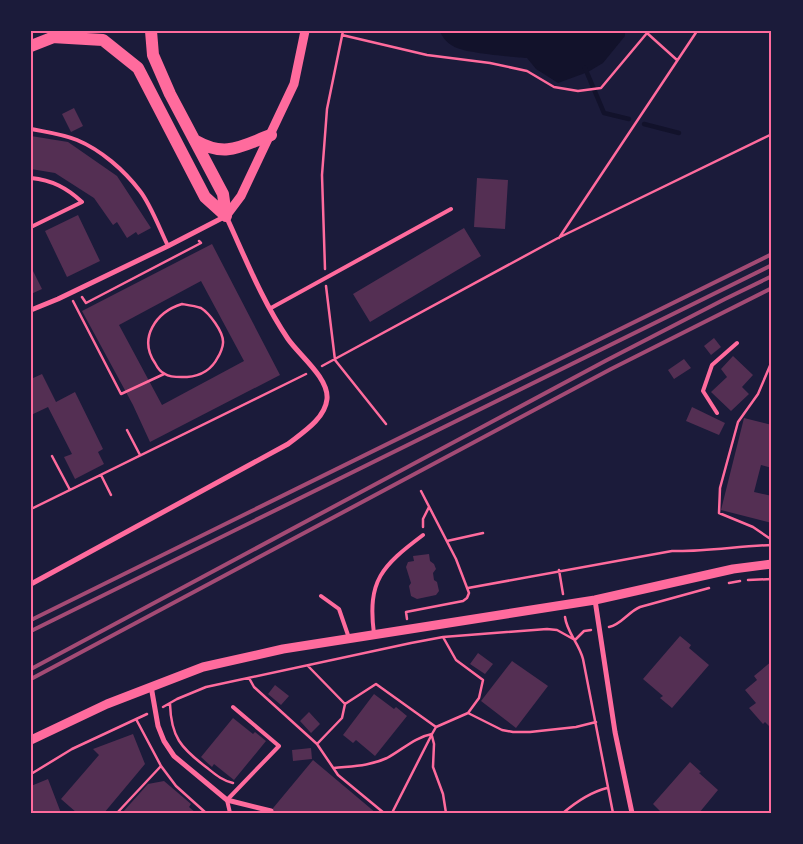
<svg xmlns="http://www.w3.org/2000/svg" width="803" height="844" font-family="'DM Sans',sans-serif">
	<rect width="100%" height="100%" fill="#1b1b3a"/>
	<!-- water -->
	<path fill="#12122b" d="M440 31H625V36L603 63 588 72 558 83 536 69 527 58C513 57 462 53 453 46 447 43 442 37 440 31Z"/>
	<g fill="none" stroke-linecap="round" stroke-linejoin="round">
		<!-- stream -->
		<path stroke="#12122b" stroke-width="4.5" d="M585 68 604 113 629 119
			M644 124 679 133"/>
	</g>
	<!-- building -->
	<path fill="#542f53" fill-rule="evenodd" d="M74 108 83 126 71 132 62 114Z
		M31 136 68 142 117 176 151 228 138 235 136 232 127 238 117 222 113 225 94 198 55 173 31 169Z
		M477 178 508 180 505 229 474 227Z
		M78 215 100 261 67 277 45 231Z
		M464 228 481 256 370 322 353 294Z
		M212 244 280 375 150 442 133 405 82 311ZM201 281 244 361 162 405 119 325Z
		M31 267 42 289 31 294Z
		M714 338 721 347 711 355 704 346Z
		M733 356 753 375 742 387 749 394 731 411 711 392 727 377 721 369Z
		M684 359 691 368 674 379 668 370Z
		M42 374 56 402 75 392 103 449 98 452 104 464 75 479 64 457 72 454 48 407 31 415V379Z
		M692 407 725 423 719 435 686 421Z
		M744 418 772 425V468L761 465 754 492 772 496V523L721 510Z
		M429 554 430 561 434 564 436 569 433 573 434 580 437 582 439 591 436 595 417 599 411 596 409 586 411 583 406 567 408 562 414 561 413 556Z
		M680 636 691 645 689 648 709 665 672 708 660 698 663 696 643 679Z
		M478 653 493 664 485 674 470 664Z
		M512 661 548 686 516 728 481 701Z
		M772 661V729L765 722 763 724 749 708 756 703 745 690 757 680 754 676Z
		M275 685 289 696 281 705 268 694Z
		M374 694 394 709 396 707 407 716 375 756 356 740 353 743 343 735Z
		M309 712 320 724 311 733 300 721Z
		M233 718 253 734 255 732 266 741 234 780 214 764 212 767 201 757Z
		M133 734 145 764 104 813H77L61 799 99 755 93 749Z
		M311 748 312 759 293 761 292 750Z
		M313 760 376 813H269Z
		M690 762 701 772 699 773 718 790 699 813H662L653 804Z
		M48 779 61 813H31V786Z
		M164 781 191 804 189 807 196 813H122L148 784Z"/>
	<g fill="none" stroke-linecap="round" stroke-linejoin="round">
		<!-- path -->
		<path stroke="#ff6b9d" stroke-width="2.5" d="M648 31 647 33 677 60
			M342 35 427 55 490 63 527 71 554 87 578 91 601 88 647 33
			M559 238 697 31
			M325 269 322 175 327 109 343 31
			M326 286 335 360 386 424
			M82 297 86 303 201 243 199 241
			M73 301 121 394 164 374
			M182 304C188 305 195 306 201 308 209 313 224 332 223 343 223 347 220 354 218 357 212 369 201 376 187 377 181 377 171 378 165 374 160 372 157 367 155 363 138 338 156 312 182 304Z
			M772 361 758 394 738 422 720 488 719 513 753 527 772 540
			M322 366 558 238 772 134
			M127 430 140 455
			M52 456 70 490
			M101 475 111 495
			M31 509 306 374
			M423 527V519L429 507
			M447 541 483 533
			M559 570 563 594
			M748 580 772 579
			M729 583 740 581
			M468 588 672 551C705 552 738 546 772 545
			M565 617C567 633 579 643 583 659L613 813
			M407 619 406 612 463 601 467 598 469 593 456 559 421 491
			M609 627C621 625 628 612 640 607L709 588
			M443 637 456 660 483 680 479 698 468 713
			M308 666 345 704 342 718 317 744 338 775 384 813
			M249 678 254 687 317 744
			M170 704C171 737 181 748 206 767 215 774 221 780 233 783
			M163 707 177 699 206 687 411 643 443 637 547 629 557 630 575 640 584 631 591 630
			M436 727 468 713 502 730 513 732H530L576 727 596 722
			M432 736 434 744 433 767 443 794 446 813
			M161 766 176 786 206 813
			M334 768C352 766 370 766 387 758 402 750 415 737 432 734L436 727 376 684 345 704
			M31 774 72 749 147 714
			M117 813 161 766 136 719
			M392 813 432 734
			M563 813C576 802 591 792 607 788"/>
		<!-- service -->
		<path stroke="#ff6b9d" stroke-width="4" d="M31 129C46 132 62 134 77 140 101 150 124 170 140 191 151 205 160 230 168 246
			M31 178C52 180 67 188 82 202L31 227
			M271 308 451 209
			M717 413 703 391 712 365 737 343
			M321 596 339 609 349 638
			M374 634C367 580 382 566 423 535
			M230 813 227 800 279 746 233 707"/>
		<!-- minor -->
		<path stroke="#ff6b9d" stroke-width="5" d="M31 310 58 299 168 246 226 216C245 257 262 301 288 339 299 355 329 378 327 399 325 419 302 433 288 444L31 584
			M595 600 615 732 632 813
			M151 686 158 726 164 741 174 756 227 800 271 811"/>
		<!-- tertiary -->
		<path stroke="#ff6b9d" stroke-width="9" d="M226 216 241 196 294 84 305 31
			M31 740 107 704 203 667 283 649 595 600 733 569 772 564"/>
		<!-- primary -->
		<path stroke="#ff6b9d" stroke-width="12" d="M151 31 153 55 170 94 223 194 226 216
			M52 37 103 40 138 68 205 197 226 216
			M31 46 59 35
			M196 141C226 158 241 146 271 135"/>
		<!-- rail -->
		<path stroke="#a44b75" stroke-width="4" d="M31 620 772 254
			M31 631 772 265
			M31 669 607 360 725 299 772 276
			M31 679 611 369 772 288"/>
	</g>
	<!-- border -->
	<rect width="803" height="844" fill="none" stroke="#1b1b3a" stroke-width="65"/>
	<rect x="32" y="32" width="738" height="780" fill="none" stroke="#ff6b9d" stroke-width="2"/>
</svg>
